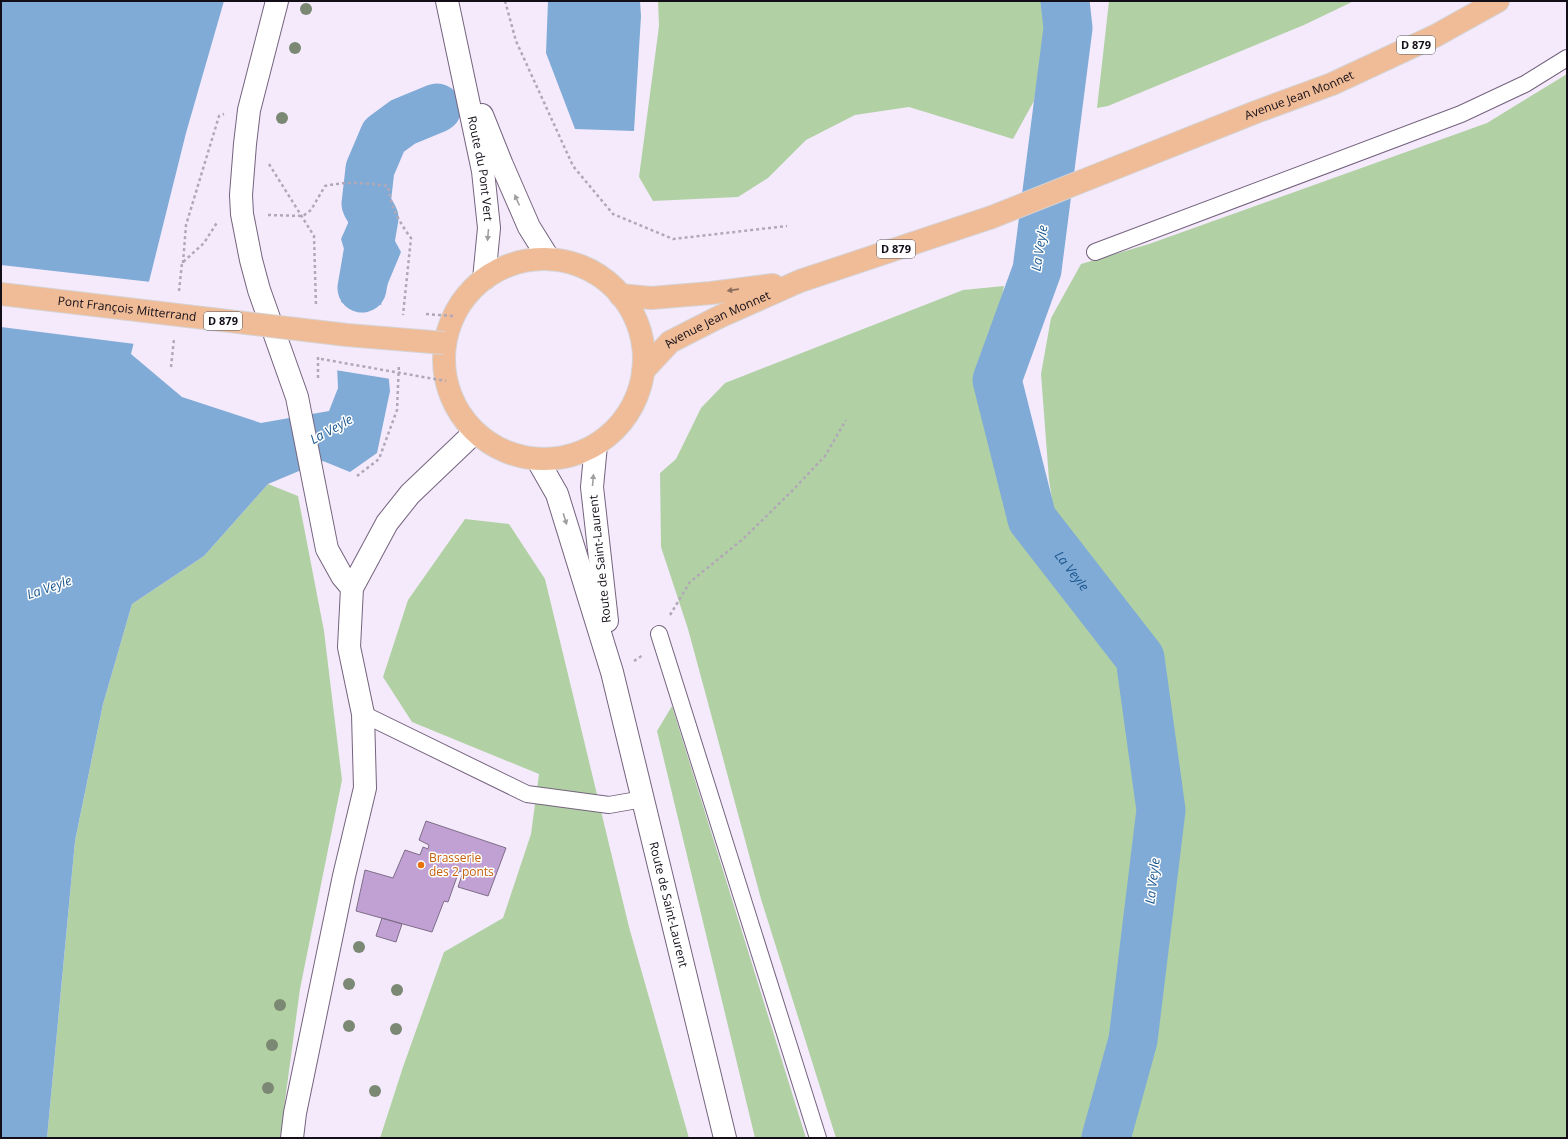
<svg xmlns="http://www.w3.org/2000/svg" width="1568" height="1139" font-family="'Open Sans',sans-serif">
	<rect width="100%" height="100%" fill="#f5eafc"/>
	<!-- green -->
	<path fill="#b1d1a5" d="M658 1H1046L1048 25 1034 101 1013 139 909 107 855 115 806 140 768 178 738 197 653 201 639 177 659 26Z
		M1109 1H1354L1304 25 1108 106 1097 108Z
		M1567 74V1138H1123L1158 1011 1176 811 1156 648 1055 519 1049 480 1041 374 1051 318 1081 264 1149 244 1487 123Z
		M1004 286 987 381 1022 524 1123 663 1144 809 1138 920 1085 1138H836L761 899 688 629 661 547 660 473 676 459 701 408 725 383 963 290Z
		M268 484 298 496 324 631 342 780 300 989 280 1138H47L75 841 103 704 132 604 204 556Z
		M465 519 509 524 545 579 629 927 689 1138H380L403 1067 444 952 503 918 531 834 539 774 412 722 383 677 408 600Z
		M672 706 806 1138H755L657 731Z"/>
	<!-- water -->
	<path fill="#80abd6" d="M1 1H224L186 133 131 354 182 397 261 423 329 411 338 388 335 319 351 272 341 239 349 221H384L401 252 381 300 390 391 377 453 350 472 323 461 268 484 204 556 132 604 103 704 75 841 47 1138H1Z
		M548 1H640L641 16 634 131 575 129 546 53Z"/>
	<!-- pier -->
	<path fill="#f5eafc" d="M1 265 151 282 135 344 1 327Z
		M339 302 383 305 391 379 335 370 333 319Z"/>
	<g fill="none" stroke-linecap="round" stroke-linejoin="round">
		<!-- river -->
		<g stroke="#80abd6" stroke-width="49">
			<path id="s1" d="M1065 1 1068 28 1037 270 997 380 1032 519 1140 658 1161 810 1133 1040 1106 1138"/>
			<path d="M362 288 374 218 366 204 370 169 384 136 403 122 437 108"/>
		</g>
	</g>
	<!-- building -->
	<path fill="#c1a1d3" stroke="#7e6d88" d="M426 821 506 848 488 896 458 887 463 872 459 871 448 902 444 901 432 932 356 911 365 870 393 878 405 850 420 855 423 847 428 849 429 845 419 840Z
		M382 918 402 924 396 942 376 936Z"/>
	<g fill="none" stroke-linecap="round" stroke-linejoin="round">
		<defs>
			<path id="lane" d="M1095 252 1461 114 1525 84 1567 58
				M659 634 818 1138
				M363 714 527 794 609 805 643 799"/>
			<path id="street" d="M277 1 249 110 245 144 241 195 242 214 251 260 259 290 297 397 327 549 342 576 352 588
				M292 1138 295 1113 344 876 365 788 363 714 349 647 352 588 387 523 410 494 475 432"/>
			<g id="secondary">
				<path id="s2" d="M447 1 483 171 489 228 484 279"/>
				<path d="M482 115 502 165 529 227 549 259"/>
				<path d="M596 445 592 487 607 621"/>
				<path id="s3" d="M537 459 557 494 612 672 725 1138"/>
			</g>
			<g id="primary">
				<circle cx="544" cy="359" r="100"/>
				<path d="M620 295 651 298 711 293 773 285"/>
				<path id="s4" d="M643 371 670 342 719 317 800 281 992 217 1256 112 1332 84 1435 36 1498 1"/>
			</g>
		</defs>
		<!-- lane casing -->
		<use href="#lane" stroke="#74637e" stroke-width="18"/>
		<!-- street casing -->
		<use href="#street" stroke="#74637e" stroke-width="24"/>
		<!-- secondary casing -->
		<use href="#secondary" stroke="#74637e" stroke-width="24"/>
		<!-- primary casing -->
		<use href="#primary" stroke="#d5d3d5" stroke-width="24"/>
		<!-- path -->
		<path stroke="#b1a8b7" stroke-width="2.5" stroke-dasharray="3 3" stroke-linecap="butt" d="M505 1 516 41 573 166 613 214 673 239 787 226
			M269 164 314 236 316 306
			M268 215 303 216 311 210 325 186C346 181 367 183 388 186 391 207 399 222 411 238L403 315
			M183 263 186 225 219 116 224 114
			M179 291 182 263 204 243 218 221
			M171 367 174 339
			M318 378V357
			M357 476 379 459 397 410 399 364
			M670 615 690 582 743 539 793 490 825 456 846 420
			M634 661 643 655"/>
		<!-- lane -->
		<use href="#lane" stroke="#fff" stroke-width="16"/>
		<!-- street -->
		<use href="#street" stroke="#fff" stroke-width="22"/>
		<!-- secondary -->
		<use href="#secondary" stroke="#fff" stroke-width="22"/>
		<!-- primary -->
		<use href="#primary" stroke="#f0bc97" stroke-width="22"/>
		<defs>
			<g id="primary-bridge">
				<path id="s5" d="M1 294 347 335 444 343"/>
			</g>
		</defs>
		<!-- primary-bridge casing -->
		<use href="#primary-bridge" stroke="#d5d3d5" stroke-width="24" stroke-linecap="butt"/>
		<!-- path-bridge -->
		<path stroke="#b1a8b7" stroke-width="2.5" stroke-dasharray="3 3" stroke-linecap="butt" d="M426 314 453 316
			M321 359 446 381"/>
		<!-- primary-bridge -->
		<use href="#primary-bridge" stroke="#f0bc97" stroke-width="22"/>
	</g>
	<!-- trees -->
	<g fill="#7b8974">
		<circle cx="306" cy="9" r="6"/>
		<circle cx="295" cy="48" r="6"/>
		<circle cx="282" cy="118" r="6"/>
		<circle cx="359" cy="947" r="6"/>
		<circle cx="349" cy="984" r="6"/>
		<circle cx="397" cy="990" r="6"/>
		<circle cx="280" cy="1005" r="6"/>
		<circle cx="349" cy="1026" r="6"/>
		<circle cx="396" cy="1029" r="6"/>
		<circle cx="272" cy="1045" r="6"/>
		<circle cx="268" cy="1088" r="6"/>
		<circle cx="375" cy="1091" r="6"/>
	</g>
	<!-- one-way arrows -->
	<defs><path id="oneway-solid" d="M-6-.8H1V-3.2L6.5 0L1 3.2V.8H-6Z"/></defs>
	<g fill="#a19ea2">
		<use href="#oneway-solid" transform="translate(517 200) rotate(-114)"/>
		<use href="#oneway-solid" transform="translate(488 235) rotate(95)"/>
		<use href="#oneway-solid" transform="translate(593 480) rotate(-85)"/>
		<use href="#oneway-solid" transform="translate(565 519) rotate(73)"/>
	</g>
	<use fill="#8d6d5d" href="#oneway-solid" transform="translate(733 290) rotate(172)"/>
	<!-- markers -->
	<circle fill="#e8710a" stroke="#fff" stroke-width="1.5" cx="421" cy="865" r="4"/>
	<g text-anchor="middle" stroke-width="3" stroke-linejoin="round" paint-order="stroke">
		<!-- shield labels -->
		<g fill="#fff" stroke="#5a565d" stroke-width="1">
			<rect x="1397" y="36" width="38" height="18" rx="3"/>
			<rect x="877" y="240" width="38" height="18" rx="3"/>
			<rect x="204" y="312" width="38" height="18" rx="3"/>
		</g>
		<g font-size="11" font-weight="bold" fill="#130d17">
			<text x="1416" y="49">D 879</text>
			<text x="896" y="253">D 879</text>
			<text x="223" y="325">D 879</text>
		</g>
		<!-- street labels -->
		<g font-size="12" fill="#130d17" stroke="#fff">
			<text dy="4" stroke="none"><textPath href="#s4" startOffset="716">Avenue Jean Monnet</textPath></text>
			<text dy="4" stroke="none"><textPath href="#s2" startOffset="171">Route du Pont Vert</textPath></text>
			<text dy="4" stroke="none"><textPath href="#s5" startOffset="127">Pont François Mitterrand</textPath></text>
			<text dy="4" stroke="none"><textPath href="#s4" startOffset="92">Avenue Jean Monnet</textPath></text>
			<text transform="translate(600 559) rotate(-96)" y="4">Route de Saint-Laurent</text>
			<text dy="4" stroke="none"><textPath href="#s3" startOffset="466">Route de Saint-Laurent</textPath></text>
		</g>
		<!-- food labels -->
		<g font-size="12" fill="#c56008" stroke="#fff" text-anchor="start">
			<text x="429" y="862">Brasserie<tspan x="429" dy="14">des 2 ponts</tspan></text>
		</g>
		<!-- water labels -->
		<g font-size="13" font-style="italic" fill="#1a578e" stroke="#fff">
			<text transform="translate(1039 248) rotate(-81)" y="5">La Veyle</text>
			<text transform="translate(331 429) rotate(-29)" y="5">La Veyle</text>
			<text dy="5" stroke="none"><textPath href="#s1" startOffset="597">La Veyle</textPath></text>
			<text transform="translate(49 587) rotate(-19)" y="5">La Veyle</text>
			<text transform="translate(1152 881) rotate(-83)" y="5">La Veyle</text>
		</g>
	</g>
	<!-- border -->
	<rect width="1568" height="1139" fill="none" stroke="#130d17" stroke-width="4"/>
</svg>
